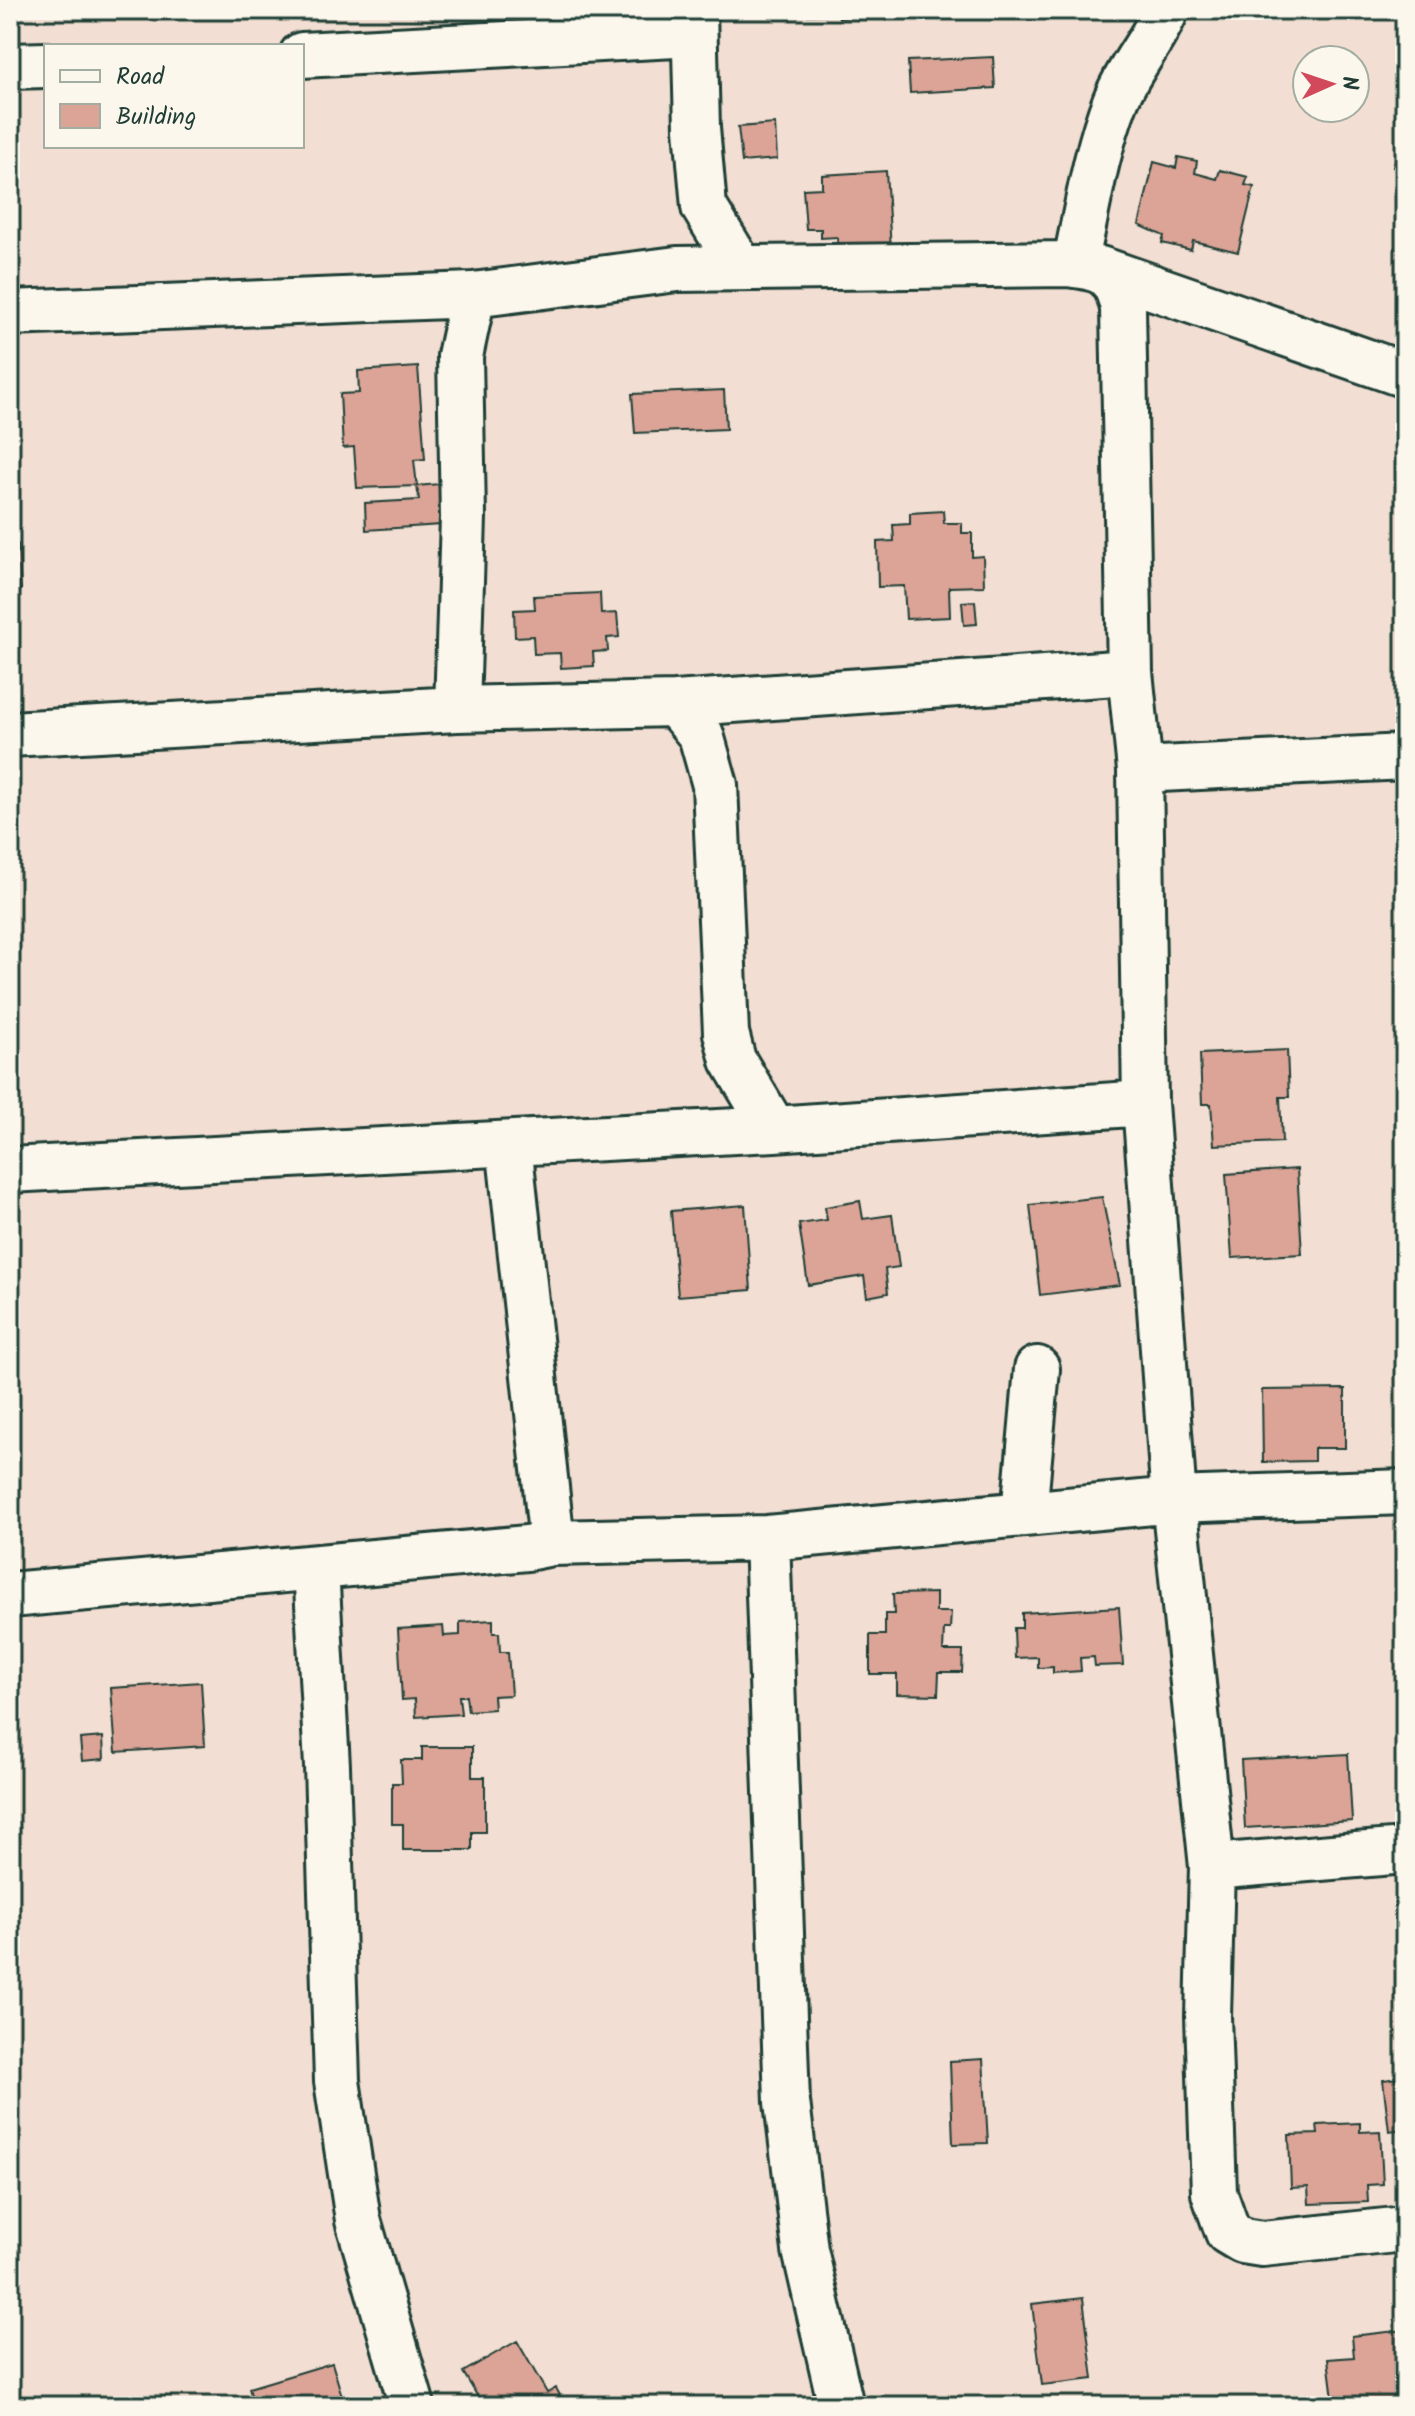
<svg xmlns="http://www.w3.org/2000/svg" width="1415" height="2416" font-family="Kalam,sans-serif">
	<rect width="100%" height="100%" fill="#f2ded2"/>
	<filter id="ink" filterUnits="userSpaceOnUse"><feTurbulence type="fractalNoise" baseFrequency=".0125" numOctaves="2"/><feDisplacementMap in="SourceGraphic" scale="16" xChannelSelector="R" yChannelSelector="G"/><feConvolveMatrix kernelMatrix="1 2 1 2 8 2 1 2 1" color-interpolation-filters="sRGB"/></filter>
	<g filter="url(#ink)">
		<!-- building -->
		<path fill="#dca497" stroke="#1f3d34" stroke-width="2" d="M506 10H550L551 19 506 21Z
			M765 10H836V14L765 16Z
			M838 10H895V15L839 18Z
			M993 57 995 88 910 93 908 61Z
			M775 124 777 159 742 162 738 127Z
			M1405 127V171L1393 167Z
			M1178 157 1197 161 1195 173 1217 179 1220 170 1248 177 1245 185 1254 187 1238 252 1193 241 1191 250 1162 243 1164 236 1139 225 1154 162 1176 168Z
			M886 171 891 249 838 252 837 237 821 238V229H806L803 189 822 188V175Z
			M418 367 425 459 414 460 417 486 357 488 354 447 343 448 340 394 359 393 358 371Z
			M724 390 726 429 635 433 632 394Z
			M439 484 441 525 366 530 365 503 419 500 417 486Z
			M943 511 944 523H962V533H972V557L983 556 984 586 949 587 950 617 906 619 904 586 878 587 877 542 894 541 893 525 910 524V513Z
			M10 544H18L21 590 10 591Z
			M600 593 601 614 617 613 619 637 607 638 608 651 593 652 594 666 561 668 560 653 534 654 533 636 515 637 514 610 535 609 534 596Z
			M975 601 977 624 964 625 962 602Z
			M1287 1050 1289 1097H1280L1282 1142 1214 1145 1211 1104H1202L1200 1054Z
			M1297 1169 1302 1254 1232 1258 1226 1174Z
			M1102 1197 1120 1285 1040 1295 1030 1205Z
			M860 1201 863 1219 892 1215 899 1267 885 1269 888 1293 867 1297 864 1276 808 1285 799 1224 827 1220 825 1207Z
			M745 1205 751 1290 678 1296 671 1211Z
			M1345 1389V1448H1314V1461L1263 1462 1262 1390Z
			M936 1593V1612H951L950 1629H944L943 1651H963L962 1672H939L938 1695 897 1694V1674H870V1635H885V1614H894L893 1594Z
			M1119 1607 1123 1665 1095 1666 1094 1657 1080 1658 1081 1671 1053 1673V1667L1038 1668V1657L1015 1658 1014 1628H1022V1613Z
			M493 1620V1633H499L500 1652H508L511 1695 493 1696 494 1709 468 1711 466 1696H459L461 1714 416 1717 415 1699 402 1700 398 1629 443 1626 444 1636 460 1635V1622Z
			M201 1682 205 1746 116 1752 111 1688Z
			M103 1737 104 1759 82 1761 80 1739Z
			M422 1747H472V1777H485V1832H472V1850H403V1824H392V1783H402L401 1760H422Z
			M1348 1754 1352 1821 1245 1828 1241 1760Z
			M983 2059 988 2143 953 2144 950 2061Z
			M1405 2077V2129L1389 2131 1383 2080Z
			M1360 2123V2132L1380 2131 1383 2184 1367 2185 1368 2202 1309 2204 1308 2187 1291 2188 1289 2135 1318 2134 1317 2125Z
			M1083 2298 1093 2379 1042 2385 1032 2304Z
			M1405 2330V2406H1334L1328 2359 1354 2357 1352 2336Z
			M517 2341 547 2393 556 2388 566 2406H474L481 2402 463 2372Z
			M332 2363 345 2406H254L249 2388Z"/>
		<g fill="none" stroke-linecap="round" stroke-linejoin="round">
			<defs>
				<path id="street" d="M694 10 697 128 704 207 740 266
					M302 55 694 34
					M10 66 46 65
					M1075 265C1087 211 1095 154 1115 102 1128 69 1152 43 1166 10
					M1100 269 1405 375
					M10 313 473 295 677 269 1067 264C1101 268 1115 271 1123 308L1130 672 1140 770 1145 1103 1174 1500 1212 1867 1208 2016 1214 2193 1228 2232 1243 2241 1262 2244 1405 2229
					M675 704 701 735 715 785 726 1033 733 1060 774 1129
					M457 709 463 517 460 356 473 295
					M10 734 457 709 675 704 1130 672
					M1140 770 1405 757
					M509 1144 552 1543
					M10 1170 774 1129 1145 1103
					M1024 1514 1037 1369
					M767 1538 787 2102 805 2250 841 2406
					M316 1568 327 1766 337 2081 358 2220 412 2406
					M10 1595 527 1548 552 1543 767 1538 1174 1500 1405 1492
					M1212 1867 1405 1851"/>
			</defs>
			<!-- street casing -->
			<use href="#street" stroke="#1f3d34" stroke-width="50"/>
			<!-- street -->
			<use href="#street" stroke="#fbf7ec" stroke-width="44"/>
		</g>
	</g>
	<!-- margin -->
	<rect width="1415" height="2416" fill="none" stroke="#fbf7ec" stroke-width="40"/>
	<rect x="20" y="20" width="1375" height="2376" fill="none" stroke="#1f3d34" stroke-width="3" filter="url(#ink)"/>
	<!-- legend -->
	<rect x="44" y="44" width="260" height="104" fill="#fbf7ec" stroke="#a3ada2" stroke-width="2"/>
	<rect x="60" y="70" width="40" height="12" fill="#fbf7ec" stroke="#a3ada2" stroke-width="2"/>
	<text x="116" y="84" font-size="24" fill="#1f3d34">Road</text>
	<rect x="60" y="104" width="40" height="24" fill="#dca497" stroke="#a3ada2" stroke-width="2"/>
	<text x="116" y="124" font-size="24" fill="#1f3d34">Building</text>
	<!-- north arrow -->
	<g transform="translate(1331 84) rotate(87)"><circle r="38" fill="#fbf7ec" stroke="#a3ada2" stroke-width="2"/>
	<path d="M0-6L14 30L0 20L-14 30Z" fill="#d1495b"/>
	<text y="-12" font-size="22" font-weight="bold" text-anchor="middle" fill="#1f3d34">N</text>
	</g>
</svg>
